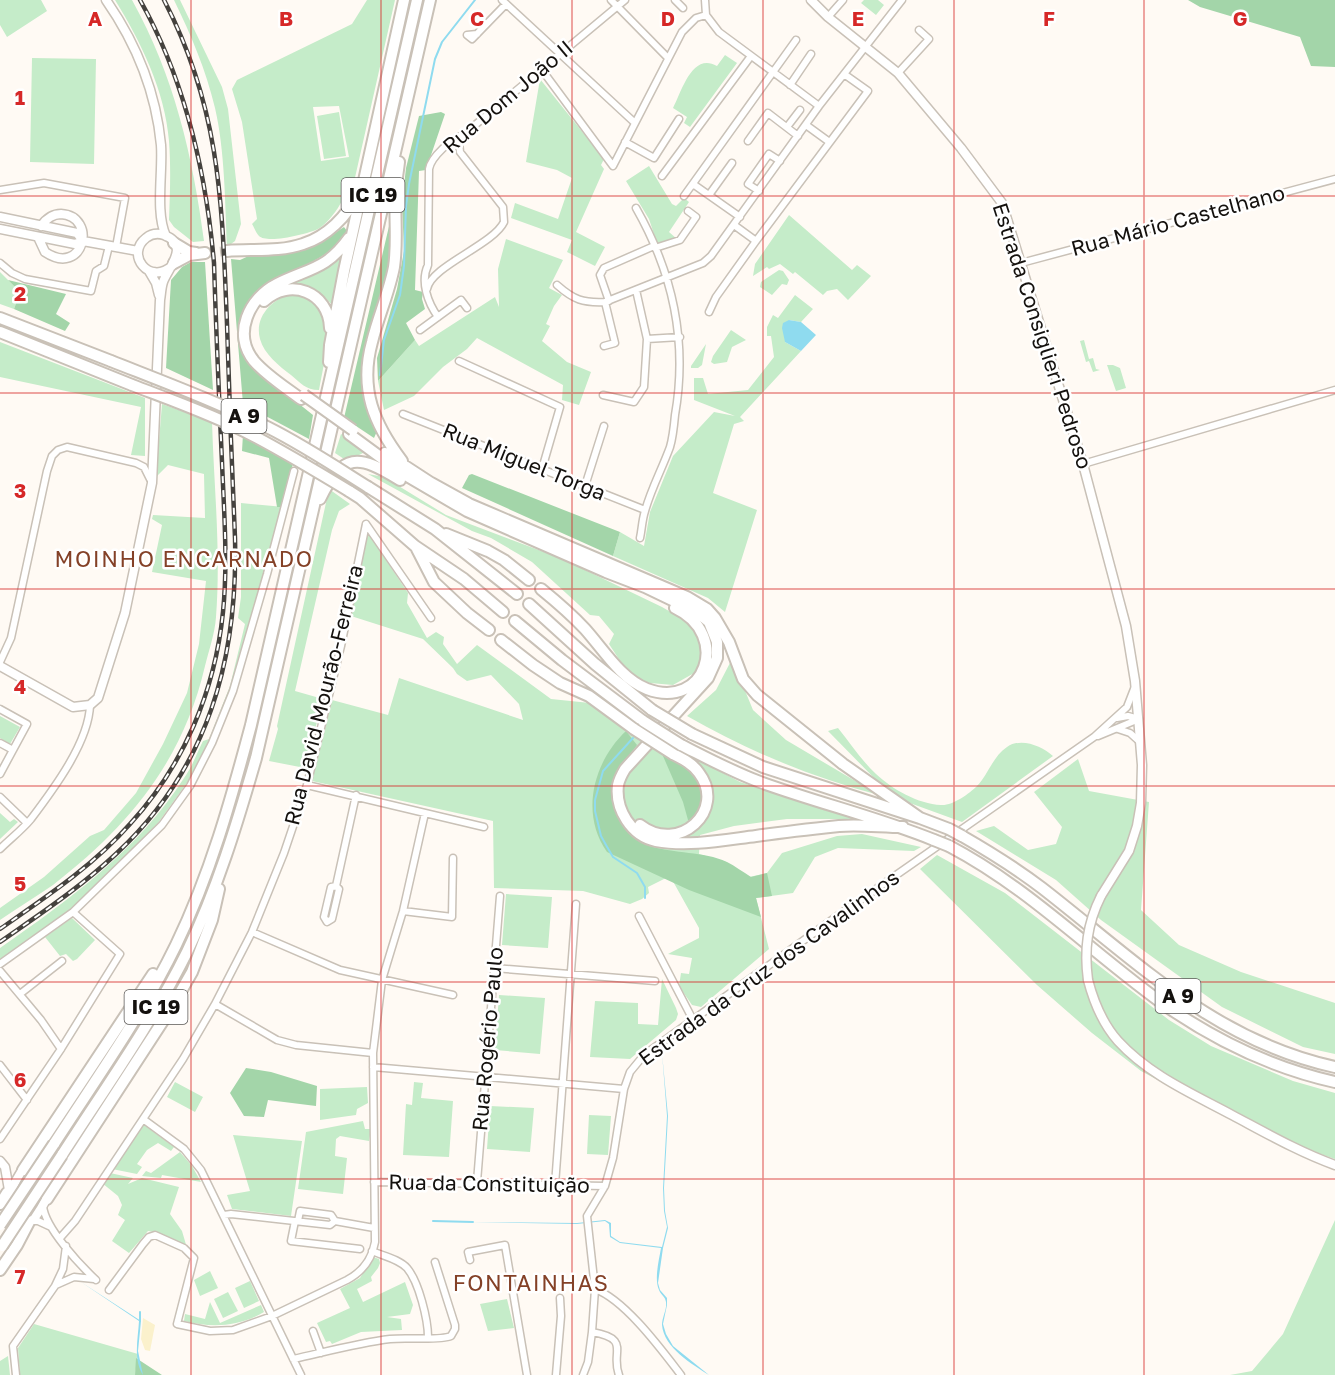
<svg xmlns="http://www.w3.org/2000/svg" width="1335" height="1375" font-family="'Golos Text',sans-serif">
	<rect width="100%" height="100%" fill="#fffaf4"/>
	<!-- green -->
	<path fill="#c5ecc9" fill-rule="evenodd" d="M0 0H41L47 11 7 37 0 25Z
		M115 0H132C174 75 193 157 204 241L193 242 174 227 169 220C170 194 171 167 169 141 165 91 141 42 115 0Z
		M174 0H180L222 87 228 109 241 224 235 241 227 247C225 203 225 151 215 108 206 70 191 35 174 0Z
		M367 0H395L354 182C345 192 341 206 332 216 328 221 323 226 318 229 308 234 267 244 259 236 256 233 254 227 252 224L257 219 242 122 232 89 237 80 352 24ZM339 106 349 157 321 161 313 107Z
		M864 0H878L884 5 876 15 861 3Z
		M725 55 737 63 690 127 684 123 687 117 673 108C682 91 692 52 717 66Z
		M32 58 96 59 94 164 30 162Z
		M540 79 604 159 601 165 604 169 576 232 605 247 595 266 567 252 572 240 511 218 515 203 558 219 572 178 557 170 526 162Z
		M339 112 346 156 324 159 317 116Z
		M649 166 672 204 676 206 684 198 689 202 669 232 677 239 658 246 649 219 626 181Z
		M789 215 852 270 857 265 871 276 848 300 837 289 827 291 823 295 795 272 793 274 780 264 769 269 767 267 753 276 755 264Z
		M506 239 563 260 549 288 562 295 554 306 546 324 550 326 542 341 567 362 591 372 579 405 562 400 563 385 477 338 467 349 443 367 414 396 384 410 378 381 415 340 419 346 495 297 499 307 498 269Z
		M345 255 334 307C319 290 313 286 290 286L288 283Z
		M779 270 783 271 789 280 787 285 782 284 772 295 760 287 761 282Z
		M0 272 20 292 14 309 0 304Z
		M291 294C343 297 325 356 319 390 305 390 301 383 291 375 279 366 264 354 260 339 254 317 272 299 291 294Z
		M795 295 813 309 801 322 789 320 785 342 801 351 740 417 744 421 734 424 713 493 757 510 725 612 708 598 613 556 620 532 644 546 650 512 673 456 714 412 735 416 694 400V378H703L708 394 748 390 774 357 771 336H767V327L773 315 778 318Z
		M731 330 746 340 732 347 727 362 714 364 711 362 713 356Z
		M1084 340 1089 359 1093 358 1096 369 1100 370 1093 372 1089 361 1086 362 1080 341Z
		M0 342 145 398V456L131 455 141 407 0 377Z
		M706 344 702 365 698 368H691V366Z
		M1107 365H1113L1120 368 1126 388 1116 391Z
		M162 404 212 422C214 487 221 552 216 617 215 633 209 650 205 666 183 761 129 826 53 885 36 897 17 908 0 920V908L44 877 90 836 104 830 136 793 163 744 187 693 199 644 206 581 152 572 162 525 152 519 153 515 205 518 204 474 168 465 156 477Z
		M341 434 367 451 347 461 335 453Z
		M368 474 384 477 446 515 560 558 662 607 693 625 702 641 700 665 696 672 673 685 650 683 639 679 624 667 609 644 614 634 599 616 590 615 532 562 491 538 472 531Z
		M329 489 350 504 339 511 332 530 295 691 323 699 305 768 269 761 278 729 277 726Z
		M241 503 284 507 232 687 214 733 189 780 158 823 93 889 72 909 0 959V948C69 900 138 850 184 778 192 767 197 753 203 741L209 739 230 686 245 624 238 618 241 597Z
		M368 533 408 593 407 603 427 638 436 632 444 637 443 644 457 664 477 645 551 699 590 703 740 782 860 819H787L734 826 700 835 699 854 726 862 749 877 767 873 782 853 837 836 862 834 921 847 914 851 838 848 815 857 793 893 756 898 769 949 701 1007 692 1005 679 986 681 973 689 974 692 958 668 954 699 938V928L670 876 648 887 649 893 642 899 630 904 583 891 494 888 493 821 312 781 332 700 388 715 399 678 523 720 519 704 491 675 467 681 457 674 453 668 423 639 351 616Z
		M732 659 753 710 786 740 879 795C811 777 748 751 687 716L716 690Z
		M0 716 20 727 10 744 0 738Z
		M838 728C850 743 862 761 876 774 892 789 918 804 941 805 952 806 969 794 977 786 988 775 993 756 1007 747 1021 737 1042 746 1053 756L962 822 907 802 881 785 828 731Z
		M1078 759 1089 791 1149 802 1141 910 1179 945 1241 972 1335 1003V1054L1303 1047 1222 1007 1101 920 1056 880 976 831 994 826 1028 850 1056 844 1062 827 1034 792Z
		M0 813 10 822 14 819 18 822 0 839Z
		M937 855 1005 893 1169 1020 1211 1046 1293 1081 1335 1093V1159L1297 1146 1195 1100 1141 1071 1092 1033 1037 985 920 869Z
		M506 894 552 897 548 948 502 945Z
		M72 918 95 940 77 959 73 961 66 954 60 956 45 937Z
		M662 979 676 1008 678 1014 676 1020 630 1059 590 1057 595 1001 638 1003V1024L658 1025Z
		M499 995 545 998 540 1054 495 1050Z
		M175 1082 203 1097 195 1112 167 1097Z
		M414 1082 423 1083 421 1098 453 1101 449 1157 403 1155 406 1104 412 1105Z
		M367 1087 368 1103 357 1109 356 1115 320 1120V1089Z
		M490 1106 534 1108 530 1152 487 1149Z
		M589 1115 611 1116 608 1155 587 1154Z
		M363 1121 365 1129H371L369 1141 340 1136 336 1139 335 1156 347 1158 343 1194 298 1189 306 1132Z
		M144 1125 174 1147 171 1151 158 1143 147 1150 137 1164 142 1167 137 1174 112 1169Z
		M233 1135 302 1141 291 1216 232 1209 227 1195 250 1191Z
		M180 1152 192 1166 201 1182 162 1175 161 1178 142 1176 146 1171 151 1173Z
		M110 1173 133 1178 128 1184 142 1178 179 1187 170 1214 182 1231 187 1248 159 1233 148 1231 129 1253 112 1241 125 1220 118 1215 122 1205 118 1196 102 1183Z
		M1335 1220V1375H1230L1252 1371 1283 1334Z
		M373 1257 379 1259 380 1263 378 1268 371 1277 372 1281 357 1289 363 1302 405 1282 413 1305 410 1314 387 1317 401 1319 402 1330 361 1332 332 1344 330 1341 326 1342 317 1323 350 1308 340 1289 360 1278Z
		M210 1271 218 1288 200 1296 194 1280Z
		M250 1281 259 1301 244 1308 235 1288Z
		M228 1292 238 1311 223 1318 214 1299Z
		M507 1299 514 1328 488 1331 480 1304Z
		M210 1302 220 1323 261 1305 264 1312C239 1327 211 1328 184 1321L185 1314 205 1319Z
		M34 1324 138 1354 135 1375H20L18 1348Z
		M8 1356 10 1375H0V1361Z"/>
	<!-- forest -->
	<path fill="#a3d5a9" d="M1188 0H1335V67L1311 66 1300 37 1200 7Z
		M441 112 445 114 426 170 419 171 415 290 423 292 422 299 425 309 406 323 415 340 378 381 377 358 397 289 404 251 402 203 406 168 419 116Z
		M390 222 392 263 365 362 378 429 374 438 344 418Z
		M344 227 347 231C331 259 303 264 277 279 240 298 228 335 256 369 260 375 268 379 274 384 287 394 300 405 313 415L309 439 243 404 231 259 240 260 255 253 321 242Z
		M191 262H205L213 390 166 368 171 280 182 267Z
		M8 280 66 294 56 314 70 323 65 331 14 309 20 292Z
		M243 434 293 463 284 507H277L269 458 242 451Z
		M472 474 620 532 613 556 462 488 469 475Z
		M626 731 637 745C631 754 621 765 617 775 606 805 622 836 650 846 675 854 703 851 727 862 735 866 743 872 751 877L767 873 772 896 756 898 761 917 689 890 607 852C580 814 593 762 626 731Z
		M667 755C675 759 687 764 692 771 707 788 703 804 693 821L688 820 683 802 663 756Z
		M246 1068 271 1072 317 1086 316 1106 268 1100 264 1117 244 1116 230 1093Z
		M136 1358 162 1375H135Z"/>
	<!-- sand -->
	<path fill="#fbf1cc" d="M143 1318 155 1325 150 1351 145 1350 141 1339Z"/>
	<!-- water -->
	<path fill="#8fdbef" d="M789 320 801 322 816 335 801 351 785 342 782 328 783 323Z
		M662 1053 668 1116 664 1188 665 1211 668 1228 663 1248 658 1283 660 1290 667 1298V1305L663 1324 666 1334 673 1346 709 1375C692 1364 664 1348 662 1325 662 1317 667 1310 666 1302 665 1296 661 1295 659 1290 654 1279 659 1260 661 1248L620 1243 610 1237 609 1224 605 1221 577 1224 471 1222 577 1223 605 1220 611 1223V1236L620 1242 662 1247 667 1227 664 1211 663 1188 667 1116Z
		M81 1282 141 1321 138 1351 143 1375C133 1360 138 1339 139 1321Z"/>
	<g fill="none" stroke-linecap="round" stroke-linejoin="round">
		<!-- stream -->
		<path stroke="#8fdbef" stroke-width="2" d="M380 375 384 340 400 295 404 266 406 206 409 184 435 59 442 42 475 0
			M633 738 603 771 595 800V811L601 836 606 845 613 857 637 873 645 887V898
			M433 1221 473 1222
			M140 1312V1321"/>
		<!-- highway-tunnel -->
		<path stroke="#dcd7d2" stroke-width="10" stroke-dasharray="10 5" stroke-linecap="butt" d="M205 253 227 251"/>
		<defs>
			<path id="street" d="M502 0 635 123
				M611 0 668 58
				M675 0 683 8
				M705 0 706 15 719 32 819 106
				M828 17 843 0
				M477 34 467 35 472 39 506 4
				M542 70 613 166 682 32 696 18 706 15
				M898 73 929 39 919 30
				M790 85 811 54
				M806 125 828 141
				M787 127 800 110
				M748 141 768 113 798 136
				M625 142 654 158 679 119
				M662 176 751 56
				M693 184 740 217
				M0 190 44 183 125 198 116 247
				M759 191 748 184 769 154 780 161
				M709 195 732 163
				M684 196 796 40
				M636 208C673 273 688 341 675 415 674 426 673 437 670 447 662 469 651 489 645 511 642 520 642 529 640 538
				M734 225 756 241
				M655 248 680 240 696 217 688 211
				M0 263 12 273 25 279 91 291 96 271 104 266 109 246
				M1021 263 1335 179
				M557 285C574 300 583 303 605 302L703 263 711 256 819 106 902 0
				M427 289C431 266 493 245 504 222L503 207 460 152 459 142 462 136
				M636 290 647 339 680 337
				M609 301 600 275 604 268 654 246
				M709 312 716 297 756 241 868 91 844 74
				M438 317C428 303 420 282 428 265L429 169C431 157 452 138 463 135L625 0
				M420 330 461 300 467 308
				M604 346 615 343 605 302
				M459 361 560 407 542 469
				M603 395 634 402 644 387 647 339
				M403 414 645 510
				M1083 464 1335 390
				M585 486 604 426
				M366 524 431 618
				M0 662 11 638 47 471 52 456 58 450 67 447 136 463 144 467 150 479
				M0 709 27 724 0 774
				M1117 718 1128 716 1139 719
				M1118 729 1130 733 1140 742
				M1098 736 1139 719
				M0 743 13 750
				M307 785 484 827
				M0 797 27 823
				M0 849C10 839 22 830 31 819 53 790 89 742 90 705
				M336 886 339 889 332 919 327 922 324 917 331 887 336 886 356 795
				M403 911 452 917 453 858
				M639 916 693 1020
				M252 932 340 970 453 995
				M0 964 73 912 162 825 190 786 212 743 233 691 267 574 294 471
				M494 968 655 981
				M0 971 41 1020 61 1049
				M20 994 62 961
				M215 1004 277 1040 296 1045 373 1053
				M0 1065 27 1100
				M373 1067 624 1089
				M143 1119 184 1149 201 1170 301 1375
				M0 1139 61 1049 120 954 73 912
				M374 1182 605 1186
				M477 1182 500 896
				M555 1185 576 904
				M43 1206C45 1228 80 1265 96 1280
				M224 1215 231 1214 330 1225 335 1221 374 1228
				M31 1221H38L51 1227
				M295 1221 291 1241 360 1249
				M298 1221 300 1211 331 1215 335 1221
				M60 1238 75 1221 183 1059 215 1004 252 932 284 853 307 785 341 646 366 524
				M372 1251C383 1256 399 1259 407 1268 419 1282 428 1320 428 1337
				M470 1260 468 1252 505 1245 527 1375
				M56 1285 74 1277 94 1279
				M595 1289C625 1300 661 1349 681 1375
				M109 1290 143 1244 149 1237 155 1235 184 1248 194 1258 177 1324 210 1331 233 1330 272 1316 347 1280C362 1272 372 1259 375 1242L373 1053 382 980 403 911 425 813
				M313 1331 321 1353
				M592 1332C632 1339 610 1352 619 1375
				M293 1359C325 1352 358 1343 390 1339 406 1337 440 1341 451 1336L455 1329V1325L435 1262
				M16 1375 13 1346 55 1286 63 1269 66 1246
				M556 1375 561 1316 560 1298
				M583 1375 588 1362 592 1332 595 1289 587 1216 605 1186 613 1158 624 1089 630 1072 644 1055 836 917 1094 737 1127 707 1134 689"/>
			<path id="secondary" d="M106 0C136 43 156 93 161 145 163 172 155 213 166 236
				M811 0 828 17 898 73 961 148 1002 203 1083 464 1126 626 1135 681 1142 765 1141 803 1137 826 1129 851 1101 896
				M0 217 77 233 83 241
				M0 229 75 244 83 241 138 251
				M38 237 45 252C84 278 98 216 61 214 52 214 46 219 41 226
				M149 271 156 283 159 295
				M0 666 73 707 90 705 98 698 125 613 152 483 160 300C161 295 161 288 163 282 168 268 191 245 164 235 158 233 151 234 146 238 125 254 149 286 172 266
				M1088 980C1094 1003 1102 1023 1118 1041 1149 1075 1193 1094 1232 1115 1266 1133 1299 1152 1335 1165
				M0 1161 5 1167 9 1190
				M31 1169C63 1179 46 1201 34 1219 28 1223 22 1222 15 1219 0 1208 13 1185 21 1172Z"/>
			<path id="highway" d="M399 162C398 172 396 180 396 190 394 216 398 241 394 267 389 293 378 317 372 342 359 389 374 424 402 461
				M174 243 189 252 196 253
				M227 251C252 249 280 252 303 244 326 237 348 216 357 194
				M174 263 189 255 205 253
				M264 301C290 277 329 292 330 328
				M0 318 111 361
				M0 332 132 385
				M329 362 330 345 344 271 404 0
				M301 399C285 387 267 376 254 361 232 334 249 298 277 284 309 268 326 270 349 238
				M349 434 402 473 467 511 606 572 645 587 697 612 709 622 717 642V658L708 678 625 769C622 774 619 780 618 785 615 809 631 836 656 841 688 847 724 840 756 836 784 832 811 829 839 826 858 824 882 827 903 827
				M385 453 431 483 469 504 687 597 707 609 715 618 729 642 743 679 757 695 843 764 920 818
				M368 487 435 529 517 594
				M349 491 360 498 415 546 464 579 503 612
				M320 499C343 452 358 454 400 480
				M446 534 488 551 504 560 529 580
				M417 549 434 582 467 613 489 630
				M541 589C557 602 571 614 585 629 603 649 621 679 647 689 705 711 732 635 675 608
				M529 604 595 664 652 710
				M515 621 562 660 643 721
				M501 640 533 665 560 683 589 696 634 729
				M692 734 763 767 920 818 949 829
				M681 745C707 758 733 772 760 782 818 803 877 817 934 840
				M640 825C679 855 727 810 699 773 693 764 683 759 673 754
				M962 836C990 852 1017 869 1042 888 1136 961 1215 1041 1335 1067
				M949 846C1031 889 1094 955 1169 1008 1219 1042 1276 1069 1335 1082
				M54 1144C96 1079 142 1015 176 945 210 875 231 800 251 725L417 0
				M62 1155C105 1088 152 1023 187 952 217 890 237 824 256 758L430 0
				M23 1170 153 974
				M47 1199 172 1007 192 972 212 920 219 889
				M0 1204 7 1193
				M0 1270 17 1245 29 1222"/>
		</defs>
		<!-- street casing -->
		<use href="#street" stroke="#c9c1b7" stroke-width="9"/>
		<!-- secondary casing -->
		<use href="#secondary" stroke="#c9c1b7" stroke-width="11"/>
		<!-- highway casing -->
		<use href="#highway" stroke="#c9c1b7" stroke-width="14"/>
		<!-- street -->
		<use href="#street" stroke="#fff" stroke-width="6"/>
		<!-- secondary -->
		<use href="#secondary" stroke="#fff" stroke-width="8"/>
		<!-- highway -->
		<use href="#highway" stroke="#fff" stroke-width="10"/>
		<defs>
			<path id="rail" d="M0 929C46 897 93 866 130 824 184 765 215 691 223 612 228 562 224 512 222 462 219 396 216 329 214 263 206 172 185 80 140 0
				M0 942C40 914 81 887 117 853 208 768 238 660 235 538 232 467 229 395 227 324 222 204 221 110 164 0"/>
		</defs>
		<!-- rail casing -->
		<use href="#rail" stroke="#45423e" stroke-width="4.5"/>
		<!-- rail -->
		<use href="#rail" stroke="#fff" stroke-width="2" stroke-dasharray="7" stroke-linecap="butt"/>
		<defs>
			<path id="secondary-bridge" d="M1088 980C1084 950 1087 924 1101 896"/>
			<path id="highway-bridge" d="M111 361C164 382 218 402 269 428 303 445 336 467 368 487
				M132 385C171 400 211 414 248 433 283 451 316 471 349 491
				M304 395 353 430
				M652 710 692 734
				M643 721 681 745
				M634 729 673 754
				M949 829 962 836
				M934 840 949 846
				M0 1225 54 1144
				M2 1246 62 1155"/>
		</defs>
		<!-- secondary-bridge casing -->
		<use href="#secondary-bridge" stroke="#c9c1b7" stroke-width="11" stroke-linecap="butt"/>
		<!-- highway-bridge casing -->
		<use href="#highway-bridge" stroke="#c9c1b7" stroke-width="14" stroke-linecap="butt"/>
		<!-- secondary-bridge -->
		<use href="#secondary-bridge" stroke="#fff" stroke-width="8"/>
		<!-- highway-bridge -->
		<use href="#highway-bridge" stroke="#fff" stroke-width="10"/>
	</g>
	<!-- grid -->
	<path fill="none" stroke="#d62828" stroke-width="1.5" stroke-opacity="0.55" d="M191 0V1375M381 0V1375M572 0V1375M763 0V1375M954 0V1375M1144 0V1375M0 196H1335M0 393H1335M0 589H1335M0 786H1335M0 982H1335M0 1179H1335"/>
	<g text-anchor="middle" stroke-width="5" stroke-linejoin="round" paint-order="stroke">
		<!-- shield labels -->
		<g fill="#fff" stroke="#5a5856" stroke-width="1.5">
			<rect x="341.5" y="178" width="63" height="34" rx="4.5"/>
			<rect x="221.5" y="399" width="45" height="34" rx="4.5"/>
			<rect x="1155.5" y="979" width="45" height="34" rx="4.5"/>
			<rect x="124.5" y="990" width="63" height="34" rx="4.5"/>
		</g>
		<g font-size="20" font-weight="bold" fill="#14110e">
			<text x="373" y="202">IC 19</text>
			<text x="244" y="423">A 9</text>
			<text x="1178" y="1003">A 9</text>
			<text x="156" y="1014">IC 19</text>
		</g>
		<!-- street labels -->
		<g font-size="21" fill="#14110e" stroke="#fff">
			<text transform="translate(508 97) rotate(-40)" y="7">Rua Dom João II</text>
			<text transform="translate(1178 221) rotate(-15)" y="7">Rua Mário Castelhano</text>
			<text transform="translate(1042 336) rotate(72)" y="7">Estrada Consiglieri Pedroso</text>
			<text transform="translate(524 462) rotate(22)" y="7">Rua Miguel Torga</text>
			<text transform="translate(324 695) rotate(-76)" y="7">Rua David Mourão-Ferreira</text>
			<text transform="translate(769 968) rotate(-36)" y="7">Estrada da Cruz dos Cavalinhos</text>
			<text transform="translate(488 1039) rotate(-85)" y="7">Rua Rogério Paulo</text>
			<text transform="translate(489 1184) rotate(1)" y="7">Rua da Constituição</text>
		</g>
		<!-- neighbourhood labels -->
		<g font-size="22" letter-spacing="1.5" fill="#844127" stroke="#fff">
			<text x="184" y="567">MOINHO ENCARNADO</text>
			<text x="531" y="1291">FONTAINHAS</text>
		</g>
	</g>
	<g font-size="20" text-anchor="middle" font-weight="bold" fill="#d62828" stroke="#fff" stroke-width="5" stroke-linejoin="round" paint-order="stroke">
		<text x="95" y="26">A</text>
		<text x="286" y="26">B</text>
		<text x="477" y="26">C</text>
		<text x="668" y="26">D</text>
		<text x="858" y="26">E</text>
		<text x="1049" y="26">F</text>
		<text x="1240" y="26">G</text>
		<text x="20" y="105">1</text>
		<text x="20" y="301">2</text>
		<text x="20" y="498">3</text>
		<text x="20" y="694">4</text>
		<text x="20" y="891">5</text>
		<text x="20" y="1087">6</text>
		<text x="20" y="1284">7</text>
	</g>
</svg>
